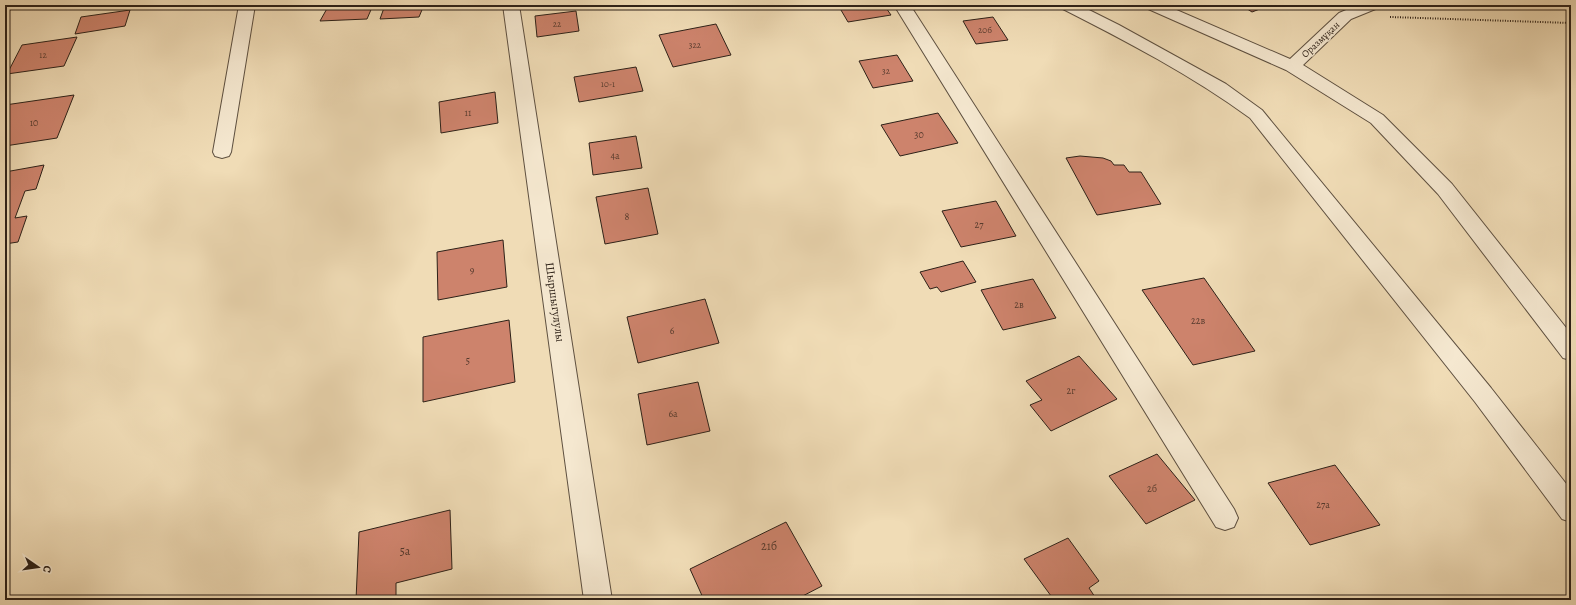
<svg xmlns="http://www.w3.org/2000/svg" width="1576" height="605" font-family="Alegreya,serif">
	<rect width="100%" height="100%" fill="#f0dcb6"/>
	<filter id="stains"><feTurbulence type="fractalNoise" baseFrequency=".005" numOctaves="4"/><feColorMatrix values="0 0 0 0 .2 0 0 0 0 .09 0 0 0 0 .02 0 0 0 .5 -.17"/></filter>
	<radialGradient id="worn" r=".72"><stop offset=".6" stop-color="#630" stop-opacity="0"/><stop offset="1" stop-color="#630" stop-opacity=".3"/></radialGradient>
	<!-- building -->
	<path fill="#cd836c" stroke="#2d2118" d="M329 5H373L367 19 320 21Z
		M385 5H424L419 17 380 19Z
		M838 5H884L891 15 848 22Z
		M1241 5H1270L1252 12Z
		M130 10 125 26 75 34 81 17Z
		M576 11 579 31 537 37 535 16Z
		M993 17 1008 40 976 44 963 21Z
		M716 24 731 55 673 67 659 35Z
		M77 37 64 66 7 74 22 45Z
		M897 55 913 81 873 88 859 61Z
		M636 67 643 91 579 102 574 77Z
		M495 92 498 123 441 133 439 102Z
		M74 95 57 138 5 146V105Z
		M938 113 958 143 900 156 881 125Z
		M636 136 642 168 593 175 589 143Z
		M1080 156 1103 158 1111 161 1114 165H1124L1129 172H1141L1161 204 1097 215 1066 158Z
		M44 165 36 189 25 191 15 218 27 216 18 242 5 244V172Z
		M648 188 658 234 605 244 596 197Z
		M996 201 1016 236 961 247 942 211Z
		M503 240 507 287 438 300 437 252Z
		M963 261 976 282 941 292 937 287 930 289 920 272Z
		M1204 278 1255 351 1193 365 1142 290Z
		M1033 279 1056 318 1003 330 981 290Z
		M705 299 719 343 638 363 627 317Z
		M509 320 515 382 423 402V337Z
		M1079 356 1117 399 1051 431 1030 405 1042 400 1026 381Z
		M698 382 710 431 647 445 638 394Z
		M1157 454 1195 500 1146 524 1109 476Z
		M1335 465 1380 525 1310 545 1268 483Z
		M450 510 452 569 396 583V600H356L359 532Z
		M786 522 822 586 795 600H704L690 569Z
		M1068 538 1099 581 1089 588 1097 600H1054L1024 559Z"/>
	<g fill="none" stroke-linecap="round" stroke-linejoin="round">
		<defs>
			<path id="minor" d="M5 5H14L11 9 5 11Z
				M239 5H255L231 152 229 156 222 158 215 156 213 152Z
				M503 5H519L612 600H584Z
				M894 5H910L1234 509 1238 518 1234 527 1225 530 1216 527Z
				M1059 5H1079L1119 25 1226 84 1262 110 1491 388 1571 490V522L1562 519 1475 402 1250 118C1191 75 1126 41 1061 8Z
				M1144 5H1165L1290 59 1339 13 1358 5H1380L1378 8 1351 19 1303 65 1383 115 1452 184 1571 334V360L1563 358 1438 194 1371 123 1286 70 1146 8Z"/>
		</defs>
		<!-- minor casing -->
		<use href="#minor" stroke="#5e5040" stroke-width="2"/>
		<!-- path -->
		<path stroke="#2d2118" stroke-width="2" stroke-dasharray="1 1.5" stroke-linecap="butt" d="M1390 17 1571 23"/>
		<!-- minor -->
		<use href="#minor" fill="#f5e8d0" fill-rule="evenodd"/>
	</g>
	<g text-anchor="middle" stroke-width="3" stroke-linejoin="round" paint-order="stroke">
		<!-- far-number labels -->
		<g font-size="9" fill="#553a2d">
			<text x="557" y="27">22</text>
			<text x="985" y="33">20б</text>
			<text x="695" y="48">322</text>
			<text x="43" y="58">12</text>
			<text x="886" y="74">32</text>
			<text x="608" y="87">10-1</text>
		</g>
		<!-- far-street labels -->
		<g font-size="10" fill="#2d2118" stroke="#f5e8d0">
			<text transform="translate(1320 39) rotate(-43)" y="4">Оразмұқан</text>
		</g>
		<!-- number labels -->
		<g font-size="10" fill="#553a2d">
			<text x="468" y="116">11</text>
			<text x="34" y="126">10</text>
			<text x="919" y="138">30</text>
			<text x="615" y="159">4а</text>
			<text x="627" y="220">8</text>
			<text x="979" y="228">27</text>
			<text x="472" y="273">9</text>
			<text x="1019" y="308">2в</text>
			<text x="1198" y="324">22в</text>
			<text x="672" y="334">6</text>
			<text x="468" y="364">5</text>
			<text x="1071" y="394">2г</text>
			<text x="673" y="417">6а</text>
			<text x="1152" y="492">2б</text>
			<text x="1323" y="508">27а</text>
		</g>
		<!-- street labels -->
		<g font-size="12" fill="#2d2118" stroke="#f5e8d0">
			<text transform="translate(555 302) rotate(82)" y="4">Шыршыгулулы</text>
		</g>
		<!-- near-number labels -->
		<g font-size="12" fill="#553a2d">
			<text x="769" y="550">21б</text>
			<text x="405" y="555">5а</text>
		</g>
	</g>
	<!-- margin -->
	<rect width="1576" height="605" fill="none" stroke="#f0dcb6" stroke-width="20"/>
	<rect x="6" y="6" width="1564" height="593" fill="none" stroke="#2d2118" stroke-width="2"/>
	<rect x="10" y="10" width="1556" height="585" fill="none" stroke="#2d2118"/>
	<!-- north arrow -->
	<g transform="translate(38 567) rotate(103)" stroke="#f5e8d0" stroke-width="3" paint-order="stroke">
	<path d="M0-3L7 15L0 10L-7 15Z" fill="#2d2118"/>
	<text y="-6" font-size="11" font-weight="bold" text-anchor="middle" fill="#2d2118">С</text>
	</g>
	<rect width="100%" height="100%" filter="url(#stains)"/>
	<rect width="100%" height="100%" fill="url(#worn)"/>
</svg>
